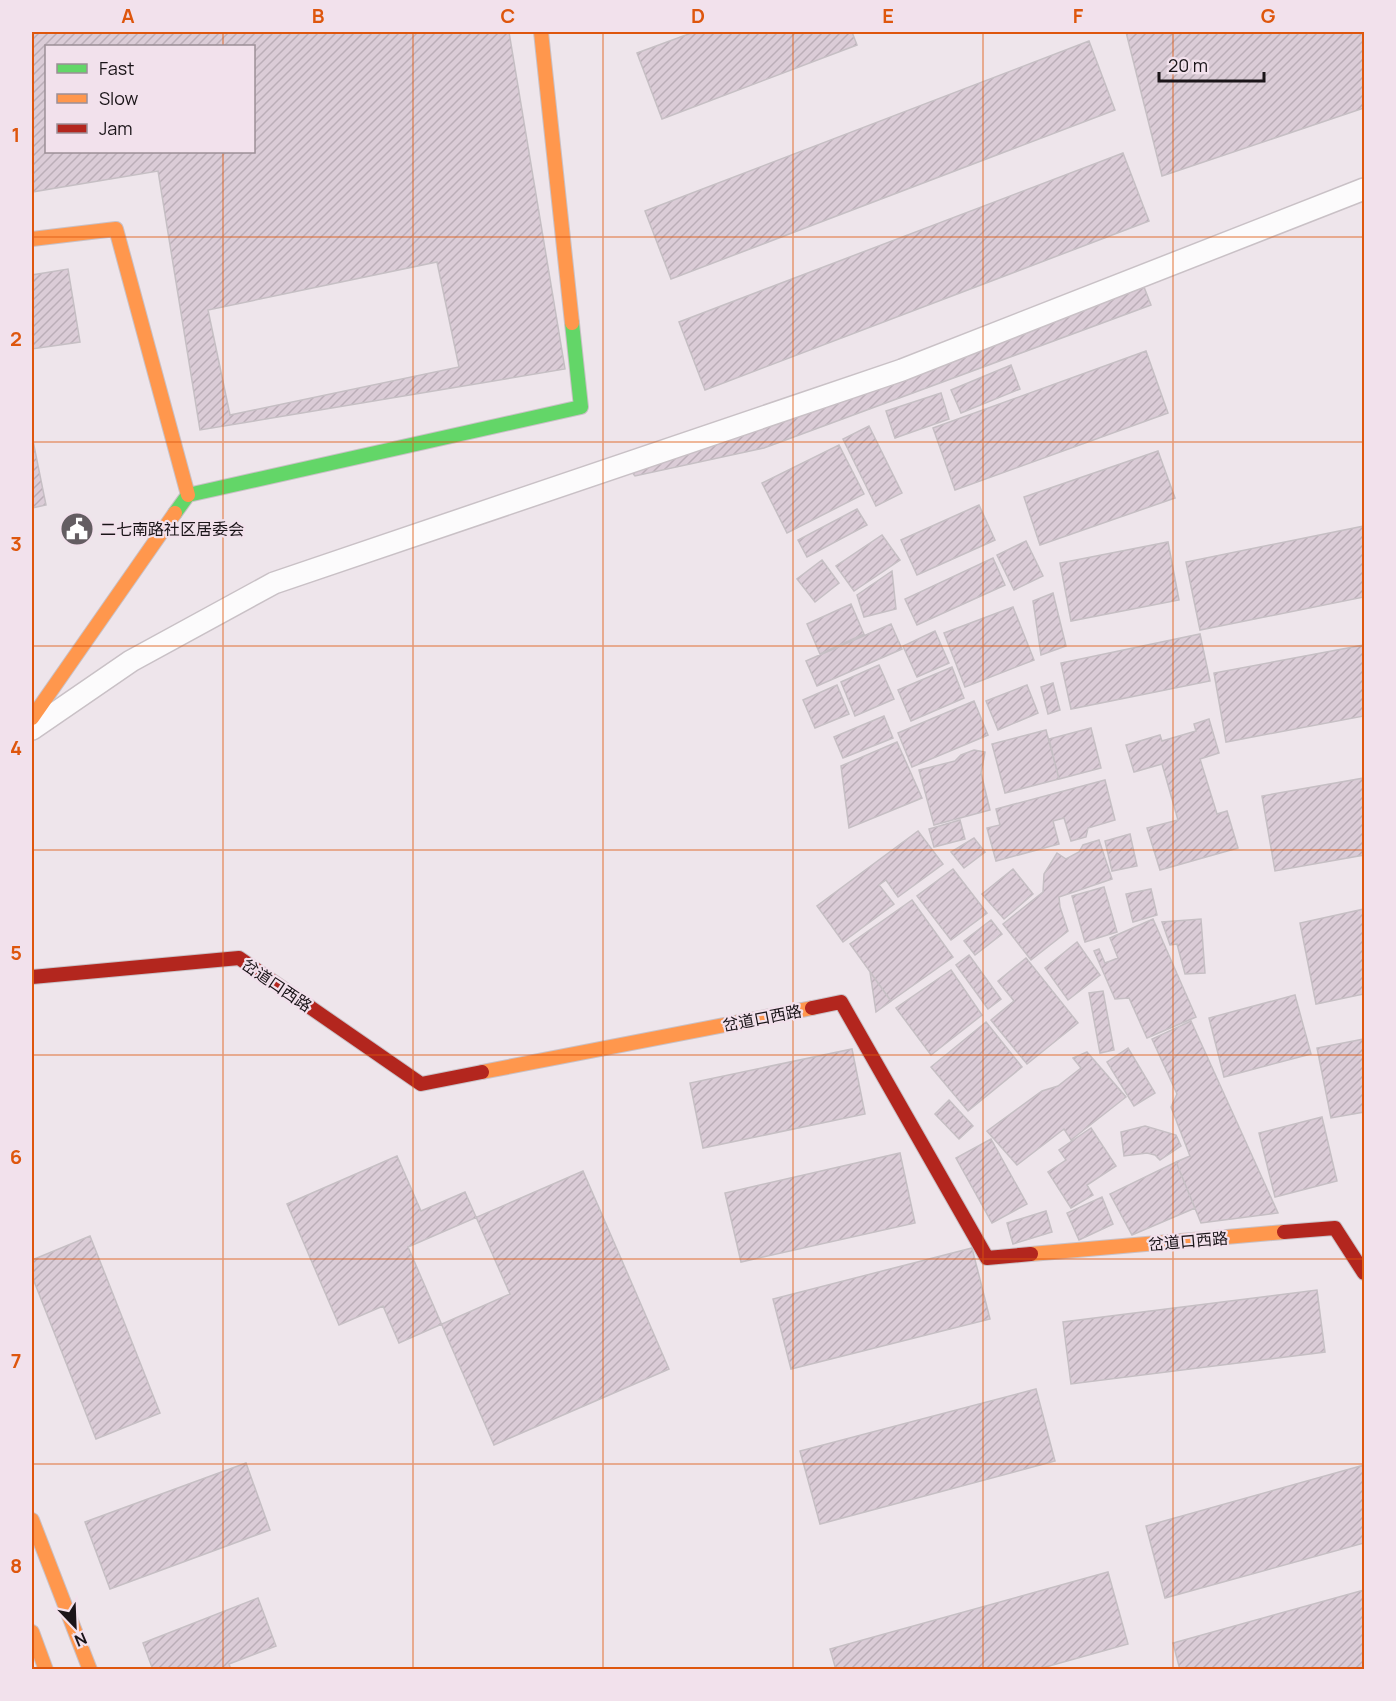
<svg xmlns="http://www.w3.org/2000/svg" width="1396" height="1701" font-family="Manrope,'Noto Sans SC',sans-serif">
	<defs>
		<pattern id="building-hatch" width="6" height="6" patternUnits="userSpaceOnUse" patternTransform="scale(1.5)"><rect width="6" height="6" fill="#dbccd7"/><path d="M-1 1l2-2M0 6l6-6M5 7l2-2" fill="none" stroke="#bbaeb8"/></pattern>
	</defs>
	<rect width="100%" height="100%" fill="#eee5eb"/>
	<!-- building -->
	<path fill="url(#building-hatch)" stroke="#c6bfc4" stroke-width="1.5" fill-rule="evenodd" d="M32 32H509L565 369 200 430 158 171 32 192ZM46 46H254V152H46Z
		M694 32H852L857 45 662 119 637 53Z
		M1126 32H1364V108L1162 176Z
		M1089 41 1115 110 671 279 645 211Z
		M1123 153 1149 221 705 390 679 322Z
		M437 262 459 367 230 415 208 310Z
		M68 269 80 342 32 349V275Z
		M1144 287 1151 305 764 448 635 476 630 470Z
		M1146 351 1168 413 955 490 933 428Z
		M1011 365 1020 389 961 413 951 390Z
		M941 393 949 419 895 438 886 411Z
		M869 426 902 493 876 506 843 439Z
		M32 436 46 505 32 508Z
		M839 445 864 494 787 533 762 483Z
		M1158 451 1175 498 1040 545 1024 497Z
		M979 505 995 540 917 575 901 540Z
		M857 509 867 525 807 557 798 540Z
		M1364 526V597L1200 630 1186 562Z
		M882 535 900 560 854 591 836 566Z
		M1026 541 1043 576 1014 590 997 555Z
		M1168 542 1179 600 1071 621 1060 563Z
		M993 558 1005 585 917 625 905 599Z
		M822 560 839 583 815 602 797 579Z
		M892 571 896 609 864 617 857 595Z
		M1053 593 1066 646 1041 655 1033 601Z
		M851 604 864 634 820 654 807 624Z
		M1013 607 1034 660 965 687 944 633Z
		M891 624 902 649 817 686 806 661Z
		M935 631 949 663 917 677 903 646Z
		M1200 634 1210 681 1071 709 1061 663Z
		M1364 645V716L1226 742 1214 673Z
		M879 665 894 699 855 716 841 682Z
		M952 667 964 698 911 721 898 690Z
		M1053 683 1060 710 1048 714 1041 687Z
		M837 685 849 714 815 728 803 700Z
		M1027 685 1038 713 998 730 986 701Z
		M974 701 988 735 912 767 898 733Z
		M884 716 893 738 843 758 834 737Z
		M1209 719 1219 753 1200 759 1217 814 1227 811 1238 848 1160 870 1147 828 1178 820 1162 764 1134 772 1126 745 1160 735 1162 741 1196 731 1194 724Z
		M1091 728 1101 768 1059 779 1049 739Z
		M1046 730 1059 779 1005 793 992 744Z
		M897 742 922 798 849 828 841 766Z
		M974 750 985 752 981 773 990 810 934 825 919 770 955 761 961 755Z
		M1364 778V855L1275 871 1262 796Z
		M1105 780 1115 820 1088 828 1086 837 1071 841 1064 818 1053 821 1059 844 996 861 987 828 1000 825 996 809Z
		M960 820 965 839 934 847 929 829Z
		M918 831 943 864 898 897 886 880 879 885 894 904 843 942 817 906Z
		M1130 834 1137 866 1112 871 1105 841Z
		M974 838 985 852 964 868 951 852Z
		M1099 840 1112 879 1059 897 1060 907 1068 931 1031 960 1003 924 1043 892 1044 874 1057 853 1066 859 1079 852 1083 845Z
		M953 869 987 913 951 940 917 896Z
		M1013 869 1033 894 1004 919 982 894Z
		M1104 887 1117 932 1085 942 1072 896Z
		M1151 889 1157 915 1133 922 1126 894Z
		M912 900 953 957 891 1001 850 944Z
		M1364 909V994L1316 1004 1300 923Z
		M1153 919 1196 1017 1147 1038 1129 998 1115 999 1094 951 1099 949 1105 963 1118 958 1110 938Z
		M1201 919 1205 973 1185 974 1177 944 1170 945 1162 922Z
		M991 920 1002 934 975 955 964 941Z
		M1077 942 1100 975 1068 1000 1045 968Z
		M969 955 1001 999 988 1009 956 965Z
		M1026 958 1078 1023 1027 1064 991 1020 1014 1001 998 981Z
		M951 970 982 1015 931 1055 896 1008Z
		M870 972 891 1001 876 1012Z
		M1103 991 1114 1050 1100 1053 1089 993Z
		M1295 995 1311 1054 1224 1077 1209 1018Z
		M1191 1021 1278 1213 1201 1223 1176 1162 1190 1156 1171 1107 1177 1094 1152 1039Z
		M986 1022 1022 1067 968 1111 931 1067Z
		M1364 1039V1112L1331 1118 1317 1048Z
		M1128 1048 1155 1093 1134 1106 1107 1062Z
		M852 1049 865 1114 703 1148 690 1083Z
		M1087 1052 1126 1097 1071 1140 1064 1129 1017 1165 987 1131 1042 1091 1058 1086 1081 1068 1073 1058Z
		M949 1100 973 1126 959 1139 935 1114Z
		M1322 1117 1337 1181 1275 1197 1259 1133Z
		M1145 1126 1176 1135 1181 1146 1160 1160 1155 1155 1147 1153 1124 1156 1121 1132Z
		M1091 1128 1116 1166 1087 1185 1093 1195 1071 1208 1048 1172 1066 1160 1059 1150Z
		M991 1139 1027 1204 992 1223 956 1158Z
		M900 1153 915 1223 741 1262 725 1193Z
		M397 1156 421 1211 465 1192 510 1294 399 1343 383 1306 339 1325 287 1204Z
		M1176 1162 1195 1208 1132 1235 1110 1194Z
		M583 1171 669 1369 494 1445 408 1247Z
		M1102 1197 1113 1224 1079 1240 1067 1213Z
		M1046 1211 1052 1232 1013 1244 1007 1223Z
		M90 1236 160 1413 96 1439 32 1276V1260Z
		M972 1248 990 1319 791 1369 773 1299Z
		M1317 1290 1325 1352 1071 1384 1063 1322Z
		M1036 1389 1055 1461 820 1524 800 1451Z
		M246 1463 270 1530 110 1589 85 1522Z
		M1364 1465V1543L1165 1598 1146 1526Z
		M1108 1572 1128 1644 1035 1670H836L830 1649Z
		M1364 1590V1667L1356 1670H1180L1173 1643Z
		M258 1598 276 1646 229 1664 231 1670H153L143 1643Z"/>
	<g fill="none" stroke-linecap="round" stroke-linejoin="round">
		<defs>
			<path id="lane" d="M32 729 131 661 274 583 902 370 1364 189"/>
			<path id="fast" d="M175 513 188 495 581 407 572 323"/>
			<path id="slow" d="M541 32 572 323
				M32 239 116 229 188 495
				M32 718 175 513
				M482 1072 812 1008
				M1031 1254 1284 1232
				M32 1520 90 1670
				M32 1632 46 1670"/>
			<path id="jam" d="M32 977 239 958 421 1084 482 1072
				M812 1008 841 1002 987 1258 1031 1254
				M1284 1232 1335 1228 1364 1273"/>
		</defs>
		<!-- lane casing -->
		<use href="#lane" stroke="#c9c1c6" stroke-width="24"/>
		<!-- fast casing -->
		<use href="#fast" stroke="#c9c1c6" stroke-width="16"/>
		<!-- slow casing -->
		<use href="#slow" stroke="#c9c1c6" stroke-width="16"/>
		<!-- jam casing -->
		<use href="#jam" stroke="#c9c1c6" stroke-width="16"/>
		<!-- lane -->
		<use href="#lane" stroke="#fcfbfc" stroke-width="21"/>
		<!-- fast -->
		<use href="#fast" stroke="#63d668" stroke-width="14"/>
		<!-- slow -->
		<use href="#slow" stroke="#ff974d" stroke-width="14"/>
		<!-- jam -->
		<use href="#jam" stroke="#b3261e" stroke-width="14"/>
	</g>
	<!-- grid -->
	<path fill="none" stroke="#de560d" stroke-width="1.5" stroke-opacity="0.55" d="M223 32V46M413 32V1670M603 32V1670M793 32V1670M983 32V1670M1173 32V1670M223 152V1670M32 237H1364M32 442H1364M32 646H1364M32 850H1364M32 1055H1364M32 1259H1364M32 1464H1364"/>
	<!-- icons -->
	<defs>
		<symbol id="civic-disc" viewBox="-11 -11 22 22"><circle r="9.5" fill="#645d62" stroke="#f2e1ec"/><path d="M-.6-6.5H3V-4.5H.6V-3L4-1V1h2V6H-6V1h2V-1L-.6-3ZM-1.2 2.5V6h2.4V2.5Z" fill="#fff"/></symbol>
	</defs>
	<g fill-rule="evenodd">
		<use href="#civic-disc" x="58" y="510" width="38" height="38"/>
	</g>
	<g text-anchor="middle" stroke-width="4.5" stroke-linejoin="round" paint-order="stroke">
		<!-- poi labels -->
		<g font-size="16" fill="#1a1418" stroke="#f2e1ec" text-anchor="start">
			<text x="100" y="535">二七南路社区居委会</text>
		</g>
		<!-- street labels -->
		<g font-size="16" fill="#1a1418" stroke="#f2e1ec">
			<text transform="translate(277 985) rotate(34)" y="6">岔道口西路</text>
			<text transform="translate(762 1018) rotate(-11)" y="6">岔道口西路</text>
			<text transform="translate(1188 1241) rotate(-5)" y="6">岔道口西路</text>
		</g>
	</g>
	<!-- border -->
	<rect width="1396" height="1701" fill="none" stroke="#f2e1ec" stroke-width="66"/>
	<!-- legend -->
	<rect x="45" y="45" width="210" height="108" fill="#f2e1ec" stroke="#9c8f97" stroke-width="1.5"/>
	<rect x="57" y="64" width="30" height="9" fill="#63d668" stroke="#9c8f97" stroke-width="1.5"/>
	<text x="99" y="75" font-size="18" fill="#1a1418">Fast</text>
	<rect x="57" y="94" width="30" height="9" fill="#ff974d" stroke="#9c8f97" stroke-width="1.5"/>
	<text x="99" y="105" font-size="18" fill="#1a1418">Slow</text>
	<rect x="57" y="124" width="30" height="9" fill="#b3261e" stroke="#9c8f97" stroke-width="1.5"/>
	<text x="99" y="135" font-size="18" fill="#1a1418">Jam</text>
	<!-- north arrow -->
	<g transform="translate(75 1626) rotate(157)" stroke="#f2e1ec" stroke-width="4.5" paint-order="stroke">
	<path d="M0-4.5L10 22L0 15L-10 22Z" fill="#1a1418"/>
	<text y="-9" font-size="16" font-weight="bold" text-anchor="middle" fill="#1a1418">N</text>
	</g>
	<!-- scale -->
	<path d="M1159 72v9h105v-9" fill="none" stroke="#1a1418" stroke-width="3"/>
	<text x="1168" y="72" font-size="18" fill="#1a1418" stroke="#f2e1ec" stroke-width="4.5" paint-order="stroke">20 m</text>
	<rect x="33" y="33" width="1330" height="1635" fill="none" stroke="#de560d" stroke-width="2"/>
	<g font-size="20" text-anchor="middle" font-weight="bold" fill="#de560d">
		<text x="128" y="23">A</text>
		<text x="318" y="23">B</text>
		<text x="508" y="23">C</text>
		<text x="698" y="23">D</text>
		<text x="888" y="23">E</text>
		<text x="1078" y="23">F</text>
		<text x="1268" y="23">G</text>
		<text x="16" y="142">1</text>
		<text x="16" y="346">2</text>
		<text x="16" y="551">3</text>
		<text x="16" y="755">4</text>
		<text x="16" y="960">5</text>
		<text x="16" y="1164">6</text>
		<text x="16" y="1368">7</text>
		<text x="16" y="1573">8</text>
	</g>
</svg>
